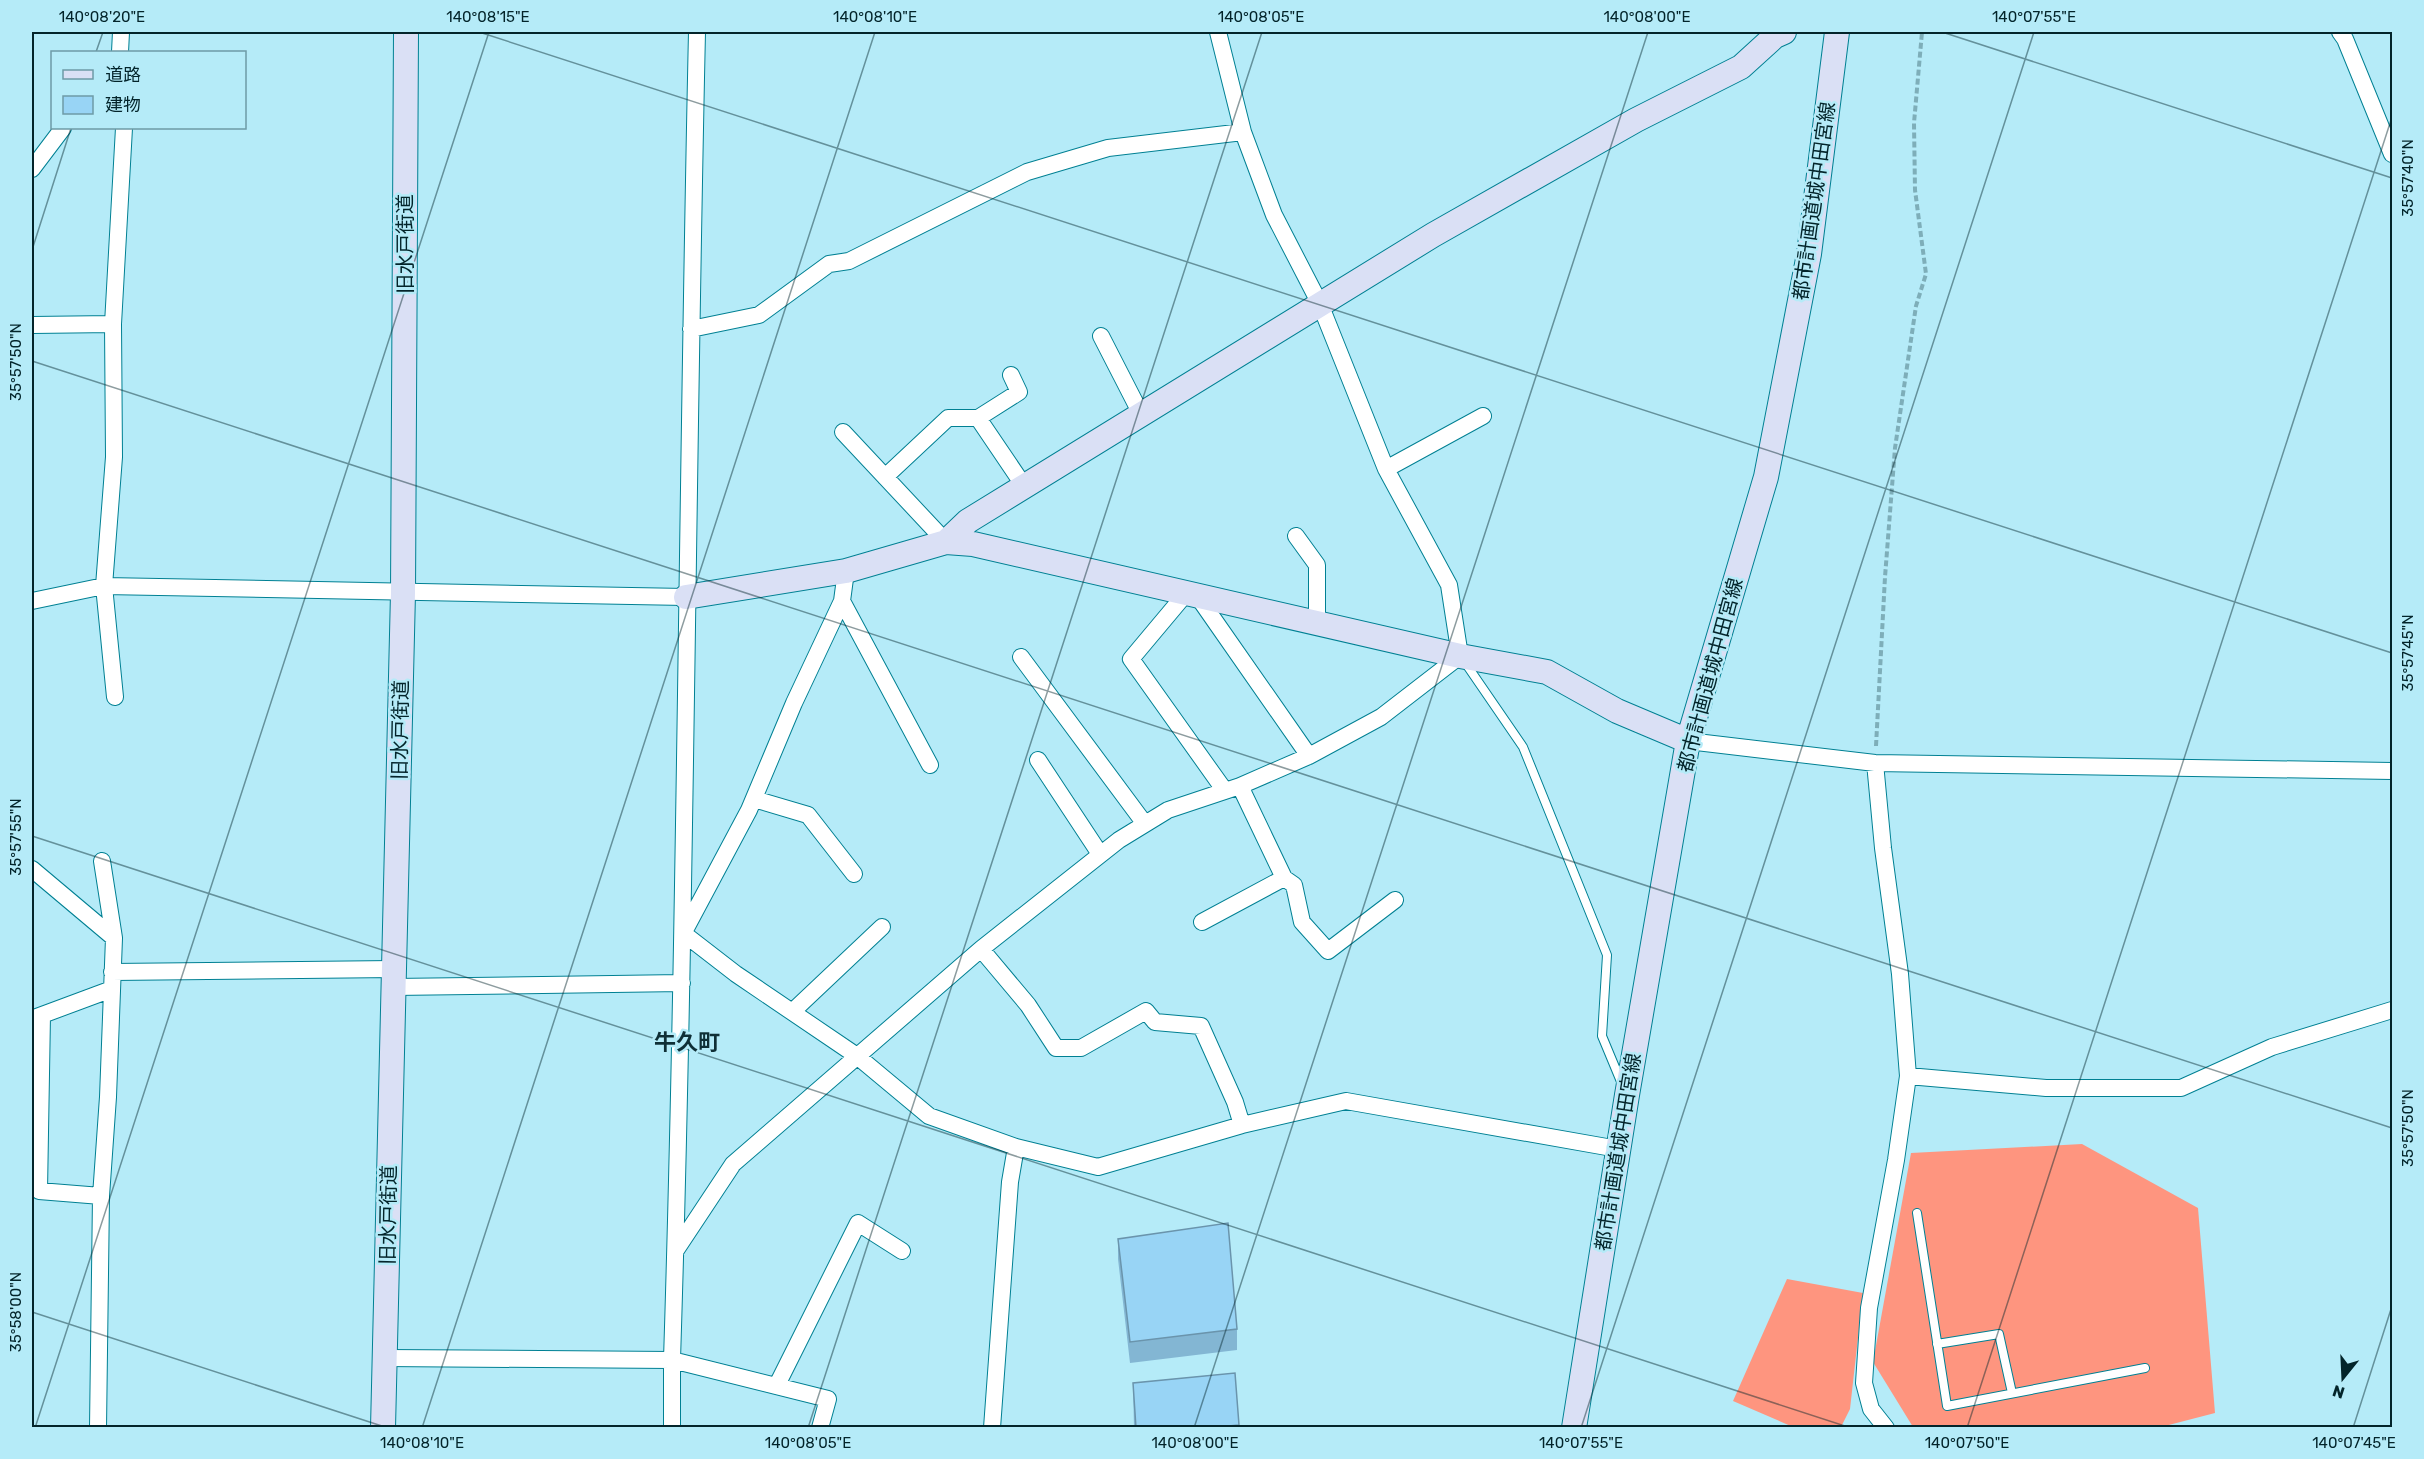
<svg xmlns="http://www.w3.org/2000/svg" width="2424" height="1459" font-family="Rubik,'Noto Sans JP',sans-serif">
	<rect width="100%" height="100%" fill="#b5ebf8"/>
	<!-- pitch -->
	<path fill="#fe957f" d="M2082 1144 2198 1208 2215 1413 2161 1427H1913L1873 1362 1911 1153Z
		M1787 1279 1863 1293 1850 1409 1841 1427H1793L1733 1401Z"/>
	<g fill="none" stroke-linecap="round" stroke-linejoin="round">
		<defs>
			<path id="lane" d="M1464 661 1523 747 1607 955 1602 1036 1622 1084
				M1917 1213 1947 1406 2145 1368
				M1937 1344 1999 1334 2012 1393"/>
			<path id="street" d="M2340 32 2345 39 2392 154
				M120 52 121 32
				M32 169 63 128
				M32 325 113 324
				M691 329 759 315 829 264 849 261 1027 172 1108 148 1243 132
				M1101 336 1141 414
				M978 418 1024 486
				M843 432 946 542
				M1386 469 1483 416
				M885 477 948 418H978L1019 392 1011 375
				M1296 536 1317 565V622
				M1188 591 1131 659 1225 791
				M1196 594 1309 756
				M32 601 104 586 686 597
				M842 601 930 765
				M1021 657 1145 824
				M115 697 104 586 114 457 113 324 124 128
				M1688 741 1875 763 2392 771
				M1038 760 1100 854
				M1875 763 1883 848 1900 974 1908 1076 1896 1160 1869 1308 1864 1383 1871 1409 1886 1428
				M1240 786 1284 878 1294 885 1302 922 1328 951 1395 900
				M754 799 808 815 854 874
				M32 869 114 938
				M1202 922 1284 878
				M685 930 749 810 794 703 842 601 846 571
				M683 933 736 974 857 1056 929 1116 1016 1147 1098 1167 1242 1125 1346 1101 1618 1149
				M981 949 1028 1005 1056 1048H1081L1146 1011 1155 1022 1201 1026 1235 1102 1242 1125
				M112 972 394 969
				M393 987 682 983
				M792 1012 882 927
				M42 1015 39 1191 101 1196
				M34 1018 112 989
				M1908 1076 2046 1088H2181L2272 1047 2392 1010
				M676 1250 733 1164 981 949 1119 840 1168 810 1240 786 1309 756 1381 717 1460 656 1449 585 1386 469 1320 304 1274 215 1243 132 1218 32
				M384 1358 672 1360C686 917 687 474 697 32
				M777 1385 858 1223 902 1251
				M98 1428 101 1196 108 1097 114 938 102 861
				M672 1428V1360L828 1399 820 1428
				M992 1428 1010 1182 1016 1147"/>
			<path id="secondary" d="M946 542 968 521 1433 235 1636 120 1741 67 1775 36 1784 32
				M686 597 846 571 946 542 973 544 1460 656 1547 672 1617 711 1688 741
				M383 1428 403 593 406 32
				M1574 1428 1627 1095 1688 741 1766 477 1809 254 1837 32"/>
		</defs>
		<!-- lane casing -->
		<use href="#lane" stroke="#008093" stroke-width="10"/>
		<!-- street casing -->
		<use href="#street" stroke="#008093" stroke-width="18"/>
		<!-- secondary casing -->
		<use href="#secondary" stroke="#008093" stroke-width="26"/>
		<!-- path -->
		<path stroke="#7eaeb9" stroke-width="4" stroke-dasharray="6 3" stroke-linecap="butt" d="M1876 746 1885 577 1895 448 1916 306 1926 274 1915 190 1914 123 1922 32"/>
		<!-- lane -->
		<use href="#lane" stroke="#fff" stroke-width="8"/>
		<!-- street -->
		<use href="#street" stroke="#fff" stroke-width="16"/>
		<!-- secondary -->
		<use href="#secondary" stroke="#dae0f5" stroke-width="24"/>
	</g>
	<!-- wall -->
	<path fill="#83b6d3" d="M1118 1239 1237 1329V1350L1130 1363 1118 1259Z
		M1235 1373 1239 1428H1134L1133 1383Z"/>
	<!-- building -->
	<path fill="#98d4f5" stroke="#6a94ac" stroke-width="1.5" d="M1228 1223 1237 1329 1130 1342 1118 1239Z
		M1235 1373 1239 1425 1207 1428H1136L1133 1383Z"/>
	<!-- ticks -->
	<path fill="none" stroke="#03242a" stroke-width="1.5" stroke-opacity="0.45" d="M479 32 2392 653M1942 32 2392 178M96 52 103 32M32 250 71 128M32 361 2392 1128M32 836 1851 1428M32 1312 388 1428M35 1428 489 32M422 1428 875 32M808 1428 1262 32M1194 1428 1648 32M1581 1428 2034 32M1967 1428 2392 117M2353 1428 2392 1306"/>
	<g text-anchor="middle" stroke-width="5" stroke-linejoin="round" paint-order="stroke">
		<!-- street labels -->
		<g font-size="20" fill="#03242a" stroke="#b5ebf8">
			<text transform="translate(1814 201) rotate(-82)" y="7">都市計画道城中田宮線</text>
			<text transform="translate(405 244) rotate(-90)" y="7">旧水戸街道</text>
			<text transform="translate(1710 675) rotate(-75)" y="7">都市計画道城中田宮線</text>
			<text transform="translate(400 730) rotate(-89)" y="7">旧水戸街道</text>
			<text transform="translate(1618 1152) rotate(-81)" y="7">都市計画道城中田宮線</text>
			<text transform="translate(388 1215) rotate(-89)" y="7">旧水戸街道</text>
		</g>
		<!-- quarter labels -->
		<g font-size="22" font-weight="bold" fill="#0f2f36" stroke="#b5ebf8">
			<text x="687" y="1050">牛久町</text>
		</g>
	</g>
	<!-- border -->
	<rect width="2424" height="1459" fill="none" stroke="#b5ebf8" stroke-width="66"/>
	<!-- legend -->
	<rect x="51" y="51" width="195" height="78" fill="#b5ebf8" stroke="#6e9ba6" stroke-width="1.5"/>
	<rect x="63" y="70" width="30" height="9" fill="#dae0f5" stroke="#6e9ba6" stroke-width="1.5"/>
	<text x="105" y="81" font-size="18" fill="#03242a">道路</text>
	<rect x="63" y="96" width="30" height="18" fill="#98d4f5" stroke="#6e9ba6" stroke-width="1.5"/>
	<text x="105" y="111" font-size="18" fill="#03242a">建物</text>
	<!-- north arrow -->
	<g transform="translate(2343 1378) rotate(198)" stroke="#b5ebf8" stroke-width="4.5" paint-order="stroke">
	<path d="M0-4.5L10 22L0 15L-10 22Z" fill="#03242a"/>
	<text y="-9" font-size="16" font-weight="bold" text-anchor="middle" fill="#03242a">N</text>
	</g>
	<rect x="33" y="33" width="2358" height="1393" fill="none" stroke="#03242a" stroke-width="2"/>
	<g font-size="15" text-anchor="middle" fill="#03242a">
		<text x="102" y="22">140°08'20"E</text>
		<text x="488" y="22">140°08'15"E</text>
		<text x="875" y="22">140°08'10"E</text>
		<text x="1261" y="22">140°08'05"E</text>
		<text x="1647" y="22">140°08'00"E</text>
		<text x="2034" y="22">140°07'55"E</text>
		<text transform="translate(2408 178) rotate(-90)" y="5">35°57'40"N</text>
		<text transform="translate(16 362) rotate(-90)" y="5">35°57'50"N</text>
		<text transform="translate(2408 653) rotate(-90)" y="5">35°57'45"N</text>
		<text transform="translate(16 837) rotate(-90)" y="5">35°57'55"N</text>
		<text transform="translate(2408 1128) rotate(-90)" y="5">35°57'50"N</text>
		<text transform="translate(16 1312) rotate(-90)" y="5">35°58'00"N</text>
		<text x="422" y="1448">140°08'10"E</text>
		<text x="808" y="1448">140°08'05"E</text>
		<text x="1195" y="1448">140°08'00"E</text>
		<text x="1581" y="1448">140°07'55"E</text>
		<text x="1967" y="1448">140°07'50"E</text>
		<text x="2354" y="1448">140°07'45"E</text>
	</g>
</svg>
